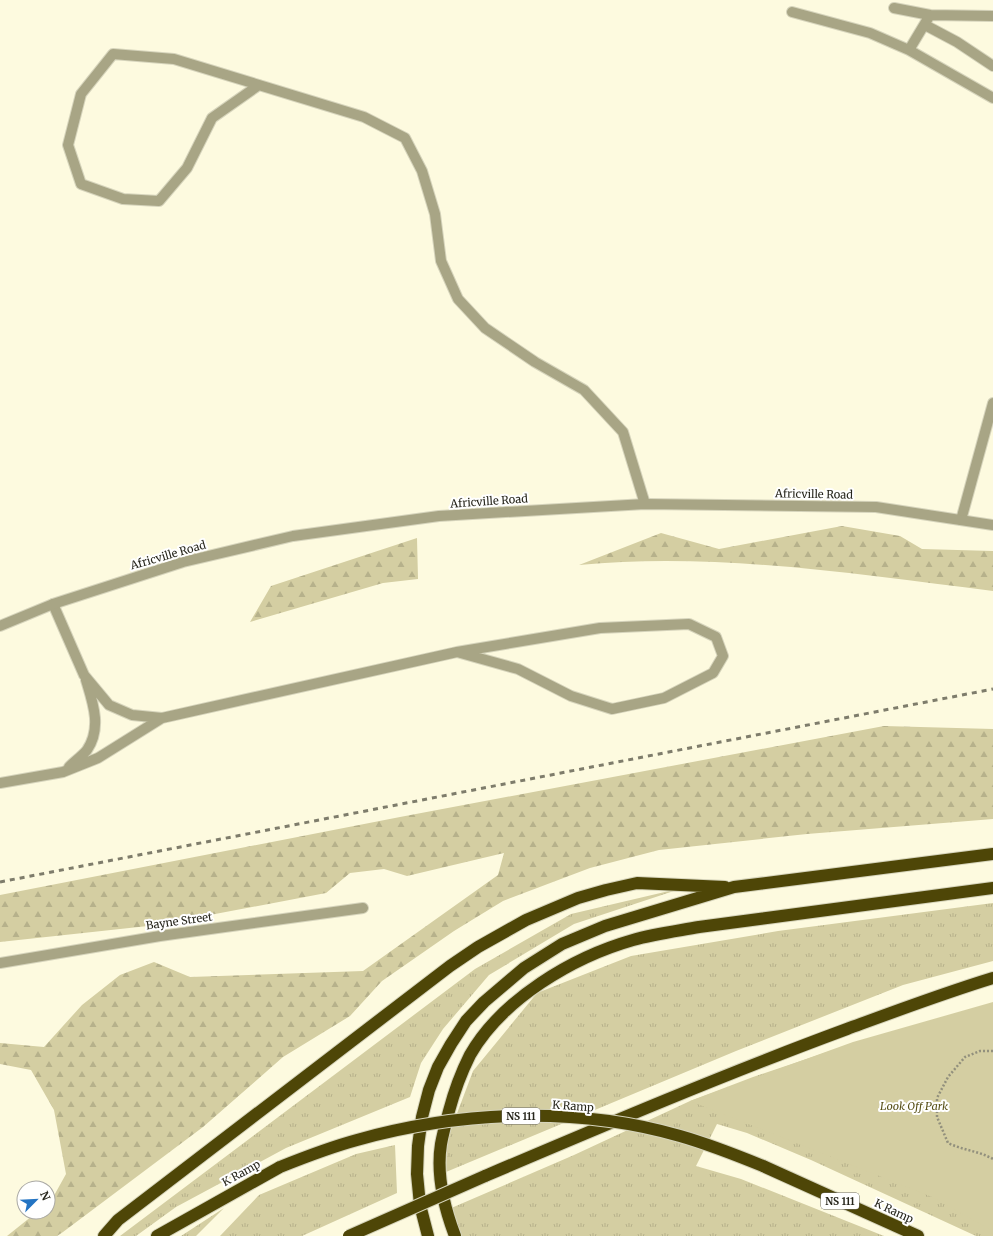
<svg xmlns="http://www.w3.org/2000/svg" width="993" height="1236" font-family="Merriweather,serif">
	<defs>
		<pattern id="grass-tufts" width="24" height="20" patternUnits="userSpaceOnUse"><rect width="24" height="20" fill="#d4cea2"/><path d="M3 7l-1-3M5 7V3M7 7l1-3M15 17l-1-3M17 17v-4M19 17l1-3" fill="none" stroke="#b6b18b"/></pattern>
		<pattern id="forest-firs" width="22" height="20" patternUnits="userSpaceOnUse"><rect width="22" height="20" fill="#d4cea2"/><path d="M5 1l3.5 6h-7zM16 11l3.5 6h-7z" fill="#b6b18b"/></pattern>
	</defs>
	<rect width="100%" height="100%" fill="#fdfadf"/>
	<!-- grass -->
	<path fill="url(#grass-tufts)" d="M686 887 574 924 489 975 443 1029 421 1063 410 1097 286 1148 176 1207 136 1236H120L475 969 571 914Z
		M993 903V961L903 985 736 1051 446 1172 447 1140 473 1071 537 993 631 956 778 931Z
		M833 1050 993 1186V1236H976L811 1160 747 1133 717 1124 696 1166 741 1179 884 1236H460L449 1209 574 1155 690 1101 753 1077Z
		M395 1145 397 1193 302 1236H220L259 1195 356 1154Z
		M224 1208 196 1236H181Z"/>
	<!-- forest -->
	<path fill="url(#forest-firs)" d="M842 526 900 536 922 549 993 551V591C857 574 715 552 579 565L661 533 719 549Z
		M417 538 418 579 383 583 250 622 271 586Z
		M884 726 993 729V819L807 834 659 850 590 868 503 901 454 931 382 981 350 1016 283 1057 203 1127 63 1232 57 1236H7L37 1212H48V1203L51 1201 66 1174 54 1110 31 1070 0 1064V1043L44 1047 82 1005 120 975 154 962 190 977 363 971 498 875 504 853 407 876 384 869 350 873 326 893 157 925 0 942V895L400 817Z"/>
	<!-- park -->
	<path fill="#d4cea2" d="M993 1002V1231L932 1197 690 1101 853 1042Z"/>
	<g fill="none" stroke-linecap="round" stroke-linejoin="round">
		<defs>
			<path id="lane" d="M894 8 930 15
				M792 12 870 33 909 50 993 98
				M925 25 957 42 993 66
				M909 50 930 15 993 16
				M259 85 212 118 187 168 159 201 123 199 81 184 68 145 81 94 113 54 174 59 364 117 405 138 422 171 435 214 441 261 458 299 485 328 535 362 584 390 623 432 645 504
				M961 520 993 403
				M53 604 84 675 109 705 132 715 162 718 457 652 600 628 689 624 716 637 723 656 713 673 664 698 612 709 571 696 518 669 457 652
				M69 767C74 762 82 756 87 750 102 728 93 703 86 680
				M0 783 63 772 98 758 162 718"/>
			<path id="street" d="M0 626 53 604 183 562 293 536 439 516 645 504 876 507 993 525
				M0 963 160 936 363 908"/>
			<path id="highway" d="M763 1166 918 1236
				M485 1176C605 1125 725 1074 847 1029 896 1011 944 993 993 978
				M104 1236 118 1220 450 966 478 947 526 920 578 898 606 890 637 883 725 887
				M157 1236 280 1167
				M428 1236 420 1205 417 1174 418 1146 422 1117 429 1090 438 1067 451 1044 466 1021 484 1002 524 968 562 944 605 926 734 887 993 854
				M455 1236C444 1207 436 1175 441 1144 443 1133 446 1122 449 1111 454 1092 461 1073 470 1055 502 999 573 957 633 940 654 934 677 931 699 927L993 888"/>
		</defs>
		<!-- lane casing -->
		<use href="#lane" stroke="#d6d4bc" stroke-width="12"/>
		<!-- street casing -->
		<use href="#street" stroke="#d6d4bc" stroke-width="12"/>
		<!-- highway casing -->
		<use href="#highway" stroke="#d6d4bc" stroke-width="14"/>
		<!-- path -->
		<path stroke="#92907d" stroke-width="2.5" stroke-dasharray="2 2" stroke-linecap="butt" d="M993 1051H980L965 1057 948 1077 937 1098V1117L948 1143C962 1150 979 1151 993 1159"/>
		<!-- lane -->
		<use href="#lane" stroke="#a8a585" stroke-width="10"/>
		<!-- street -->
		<use href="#street" stroke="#a8a585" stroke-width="10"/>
		<!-- highway -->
		<use href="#highway" stroke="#4e4607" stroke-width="12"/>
		<!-- rail -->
		<path stroke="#7e7c6b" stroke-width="3" stroke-dasharray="5 5" stroke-linecap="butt" d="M0 882 993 689"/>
		<defs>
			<path id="highway-bridge" d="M280 1167C305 1157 331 1147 357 1140 461 1111 576 1106 680 1136 708 1144 736 1155 763 1166
				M349 1236 485 1176"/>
		</defs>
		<!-- highway-bridge casing -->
		<use href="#highway-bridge" stroke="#d6d4bc" stroke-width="14" stroke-linecap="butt"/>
		<!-- highway-bridge -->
		<use href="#highway-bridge" stroke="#4e4607" stroke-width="12"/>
	</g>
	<g text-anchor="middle" stroke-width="4" stroke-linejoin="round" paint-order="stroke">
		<!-- shield labels -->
		<g fill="#fff" stroke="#686760" stroke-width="1">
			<rect x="502" y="1108" width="38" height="16" rx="3"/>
			<rect x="821" y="1193" width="38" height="16" rx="3"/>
		</g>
		<g font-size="10" font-weight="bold" fill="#27261c">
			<text x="521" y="1120">NS 111</text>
			<text x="840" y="1205">NS 111</text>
		</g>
		<!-- street labels -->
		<g font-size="11" fill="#27261c" stroke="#fff">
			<text transform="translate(814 494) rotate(1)" y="4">Africville Road</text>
			<text transform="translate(489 501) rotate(-4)" y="4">Africville Road</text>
			<text transform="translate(168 555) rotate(-16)" y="4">Africville Road</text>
			<text transform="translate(179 921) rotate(-8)" y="4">Bayne Street</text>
			<text transform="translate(573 1106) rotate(4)" y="4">K Ramp</text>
			<text transform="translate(241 1173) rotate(-29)" y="4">K Ramp</text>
			<text transform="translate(894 1211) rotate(25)" y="4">K Ramp</text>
		</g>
		<!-- park labels -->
		<g font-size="11" font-style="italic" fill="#574f16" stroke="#fff">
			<text x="914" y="1110">Look Off Park</text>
		</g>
	</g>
	<!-- north arrow -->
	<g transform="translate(36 1200) rotate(66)"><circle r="19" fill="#ffffff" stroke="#a9a8a4"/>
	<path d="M0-3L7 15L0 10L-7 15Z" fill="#2474c3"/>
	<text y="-6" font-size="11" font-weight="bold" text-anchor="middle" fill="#27261c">N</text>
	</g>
</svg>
